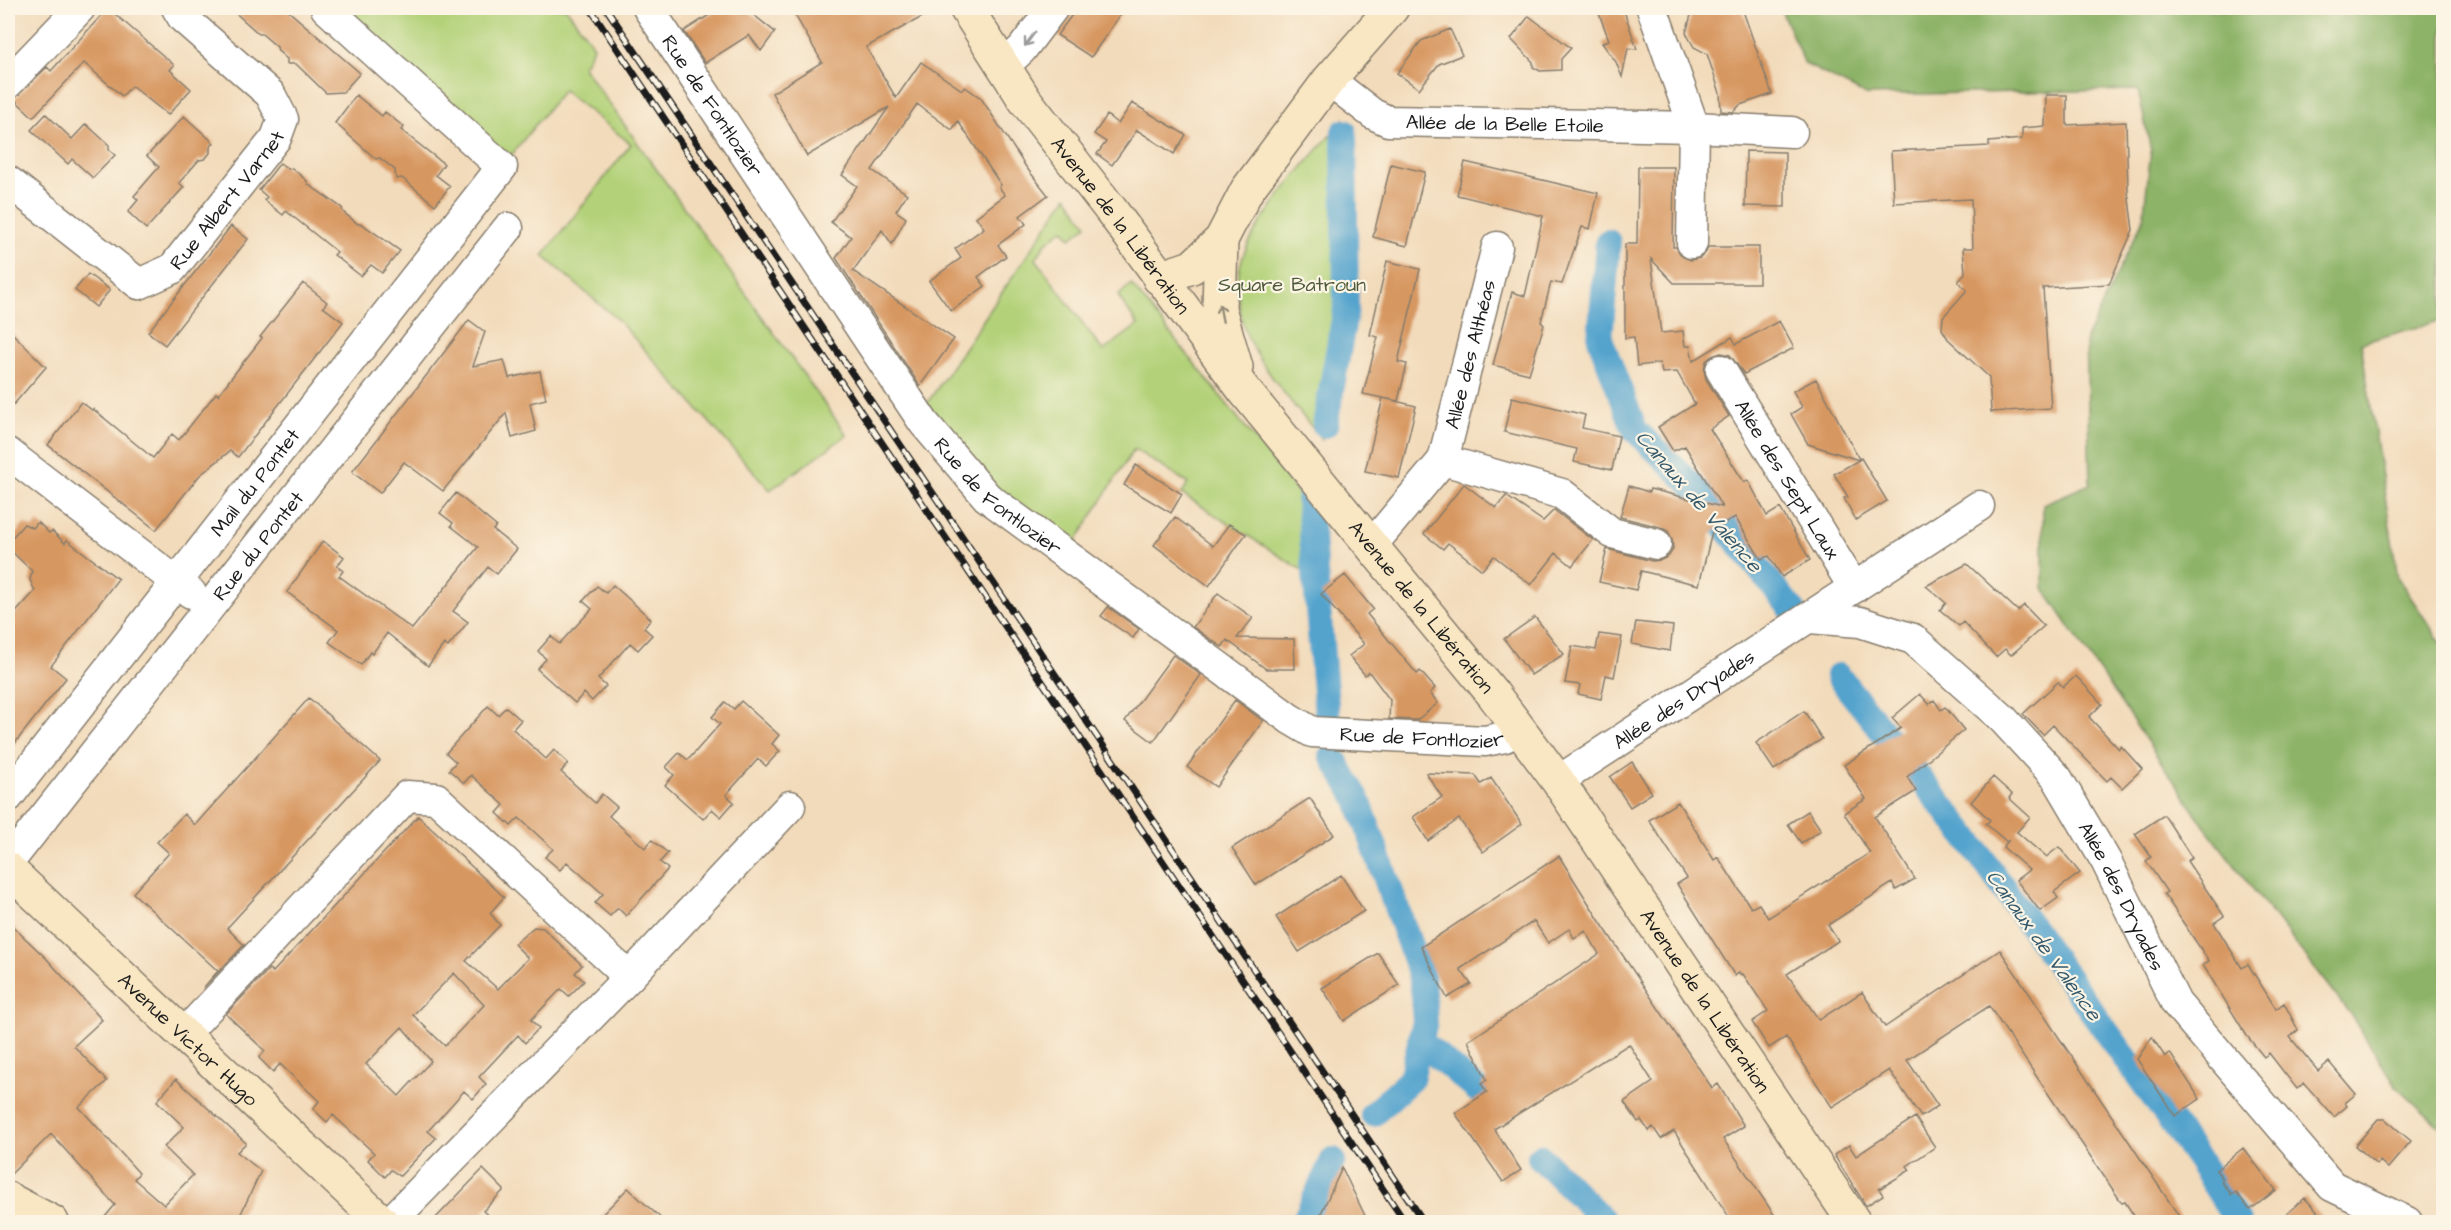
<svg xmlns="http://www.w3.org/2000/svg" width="2451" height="1230" font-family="'Architects Daughter',sans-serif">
	<rect width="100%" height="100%" fill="#fcf5e5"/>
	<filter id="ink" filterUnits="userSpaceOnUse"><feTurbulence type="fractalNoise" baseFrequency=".0167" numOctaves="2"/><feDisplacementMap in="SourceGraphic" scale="12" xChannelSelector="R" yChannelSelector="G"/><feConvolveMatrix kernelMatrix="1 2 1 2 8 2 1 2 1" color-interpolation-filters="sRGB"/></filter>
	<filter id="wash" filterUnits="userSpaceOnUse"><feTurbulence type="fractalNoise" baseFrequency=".008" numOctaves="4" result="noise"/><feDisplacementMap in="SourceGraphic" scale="24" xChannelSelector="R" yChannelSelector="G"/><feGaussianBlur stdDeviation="1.35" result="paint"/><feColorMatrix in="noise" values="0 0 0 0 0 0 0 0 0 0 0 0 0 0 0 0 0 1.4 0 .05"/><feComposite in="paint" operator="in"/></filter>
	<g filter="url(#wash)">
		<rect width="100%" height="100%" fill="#f2dbbb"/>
		<!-- green -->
		<path fill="#b2d178" stroke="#67764a" stroke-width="1.5" d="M326 8H566L594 46 583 67 847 435 770 490 617 319 543 256 631 144 563 90 502 167Z
			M1344 119 1346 308 1322 440C1297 408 1267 376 1249 340 1238 316 1234 283 1242 259 1258 213 1313 156 1344 119Z
			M1067 196 1087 225 1071 238 1063 229 1045 244 1036 259 1103 351 1138 325 1118 296 1131 284 1298 493 1300 490 1305 497V572L1182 494 1188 483 1134 449 1070 551 1010 507 926 405Z"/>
		<!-- forest -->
		<path fill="#8db368" stroke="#546842" stroke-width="1.5" d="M1780 8H2185L2250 13 2346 8H2443V320L2361 343 2398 578 2443 646V1130L2396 1086 2350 1014 2205 827 2043 588V504L2090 484 2086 339 2143 220 2151 151 2138 90 1866 95 1805 64Z"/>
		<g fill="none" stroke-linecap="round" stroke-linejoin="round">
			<!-- canal -->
			<path stroke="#52a3cd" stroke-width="26" d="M1608 242 1600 339 1635 430 1690 483 1794 612
				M1325 425 1346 308 1344 132
				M1309 501 1327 715
				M1838 676 1964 833 2198 1159 2238 1222
				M1332 756 1358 800 1422 979 1425 1022 1411 1079 1373 1114
				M1421 1042 1480 1092
				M1540 1157 1605 1222
				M1304 1222 1333 1160"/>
		</g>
		<g id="blocks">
			<!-- building -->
			<path fill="#d79761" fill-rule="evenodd" d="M108 8 174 65 170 70 191 89 168 115 132 86 122 96 84 63 33 117 14 99 47 67 51 71Z
				M230 8H285L360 73 343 92 326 93 296 64H287V59L278 51 277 47 262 34H259Z
				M720 8H745L775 32 761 51 749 35 705 63 684 31Z
				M791 8H939L866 47 896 98 921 62 962 90 965 87 981 98 1026 167 1048 195 1020 216 1026 224 998 245 1006 256 978 277 985 286 951 311 929 281 961 258 955 249 984 228 976 217 1005 195 999 187 1001 185 958 121 952 130 917 104 872 170 907 194 896 211 906 218 892 244 882 230 853 271 954 339 920 386 836 258 851 237 831 222 857 186 842 175 889 107 807 156 772 93 822 62Z
				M1077 8H1125L1091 57 1057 35Z
				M1597 8H1623L1637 49 1628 48 1622 77 1616 62 1602 43 1609 40Z
				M1693 8H1742L1772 94 1740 105 1733 112 1721 111 1720 93 1707 54 1694 47 1686 33Z
				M1529 16 1571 48 1561 59V70L1540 71 1533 67V62L1511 39Z
				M1450 29 1462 55 1439 64 1419 89 1397 73 1421 41Z
				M356 95 382 116 385 112 404 127 401 130 444 164 436 175 450 186 435 205 402 178 396 179 395 170 380 158 376 159 335 123Z
				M2046 95H2067V125L2126 122 2128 192 2133 230 2109 284 2043 288 2051 408 1991 412 1989 377 1948 339 1942 329 1943 317 1967 290 1958 282 1965 273 1963 248H1973L1971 199 1894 203 1891 151 1989 146V142L2022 139V128L2045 126Z
				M1132 103 1186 135 1174 154 1137 130 1112 165 1097 154 1106 142 1094 134 1107 115 1118 124Z
				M46 114 72 139 86 124 109 145V150L115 155 93 178 72 159 68 164 31 130Z
				M184 116 214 143 210 147V153L205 159 199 160 179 183 184 187 146 229 128 212 138 200 134 196 159 167 147 156Z
				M1746 151 1785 152V207L1745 206Z
				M1465 162 1598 193 1590 229 1582 227 1562 284 1551 282 1541 322 1544 325 1529 374 1493 365 1512 292 1525 296 1543 216 1457 195Z
				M280 163 288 169 292 168 307 181 308 184 342 208 343 212 358 224H362L400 251 382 273 371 265 361 276 334 255 337 252 286 211 283 215 264 200 267 197 259 190Z
				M1391 164 1425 172 1407 246 1373 237Z
				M1638 167H1674L1673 247H1676L1683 257 1691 260 1700 258 1706 252 1708 247H1759V283H1674L1651 259 1661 333 1683 331 1685 346H1690L1693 361 1732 337 1736 344 1779 321 1794 348 1744 374 1730 355 1721 353 1712 356 1706 361 1704 370 1706 379 1729 416 1710 429 1744 482 1748 480 1767 516 1780 508 1810 560 1782 577 1769 556 1761 559 1735 517 1712 532 1699 585 1641 571 1636 590 1599 582 1607 549 1652 561 1661 560 1669 556 1673 549 1672 539 1668 531 1660 527 1620 517 1629 486 1649 492 1650 489 1722 507 1685 446 1673 451 1658 427 1695 404 1677 372 1662 373 1660 363 1637 366 1634 337 1625 338V244H1637Z
				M231 226 248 239 165 345 148 332Z
				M1387 261 1420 269 1398 362 1407 364 1398 401 1363 394 1378 337 1370 335Z
				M88 274 110 290 96 307 75 290Z
				M303 283 327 302 323 307 343 322 238 457 230 451 199 476 156 530 48 445 81 402 92 410 93 409 153 458 172 434 179 440 216 393 218 395 262 338 260 337Z
				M469 320 485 332 473 366 504 360 509 378 540 371 546 399 530 403 536 431 512 438 506 413 443 491 404 462 380 493 352 472Z
				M8 329 46 367 8 411Z
				M1816 379 1859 459 1861 458 1887 501 1856 520 1844 498 1848 497 1834 474 1859 460 1808 444 1791 414 1802 407 1793 391Z
				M1512 397 1585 415 1582 428 1619 436 1612 470 1574 462 1577 449 1504 432Z
				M1383 398 1416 406 1399 478 1365 471Z
				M1136 465 1182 494 1171 513 1124 485Z
				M1464 484 1496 508 1506 496 1543 521 1554 510 1593 540 1572 566 1556 553 1531 585 1494 556 1482 570 1448 543 1443 549 1424 534Z
				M456 493 496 526 493 530 517 549 497 574 488 567 453 611 468 622 448 647 444 644 428 666 387 633 372 654 370 652 361 665 329 642 338 630 287 592 323 541 344 557 337 566 343 571 339 576 412 629 478 547 451 526 453 523 440 513Z
				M1175 517 1213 546 1229 524 1246 534 1209 586 1154 545Z
				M38 522 49 533 52 531 65 543 67 540 118 579 51 666 66 678 8 752V621L35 591 30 580 32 571 8 548V542L24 524 33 528Z
				M1967 564 2018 611 2024 605 2044 626 2011 655 2005 649 1996 657 1963 622 1959 626 1940 610 1946 603 1926 586Z
				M1345 575 1373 609 1367 614 1417 674 1420 671 1435 688 1430 693 1438 703 1417 720 1389 719 1390 700 1369 672 1365 675 1349 656 1364 644 1321 594Z
				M613 585 651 619 644 628 652 635 638 650 630 643 598 679 606 686 592 701 584 693 575 703 537 669 546 659 538 651 551 636 559 644 592 609 583 601 597 586 606 593Z
				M1218 593 1253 618 1237 638 1294 639 1295 669H1266L1227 640 1222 647 1193 627Z
				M1108 607 1139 629 1133 638 1101 616Z
				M1535 617 1564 654 1531 675 1504 639Z
				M1636 622 1673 626 1670 651 1632 644Z
				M1599 634 1622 637 1614 677 1606 675 1601 699 1578 694 1580 685 1565 683 1572 646 1596 650Z
				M1173 655 1201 675 1153 742 1125 721Z
				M2076 676 2102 704 2089 717 2119 749 2121 746 2142 769 2122 788 2111 777 2107 781 2053 725 2043 735 2023 714 2058 682 2063 687Z
				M1920 694 1929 704 1934 700 1941 710 1945 707 1964 730 1907 777 1916 791 1875 817 1915 879 1896 890 1892 883 1828 925 1838 941 1787 974 1819 1020 1862 992 1885 1027 2000 950 2183 1222H2138L2125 1202 2122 1203 1989 1006 1907 1060 1938 1106 1921 1117 1889 1070 1832 1107 1786 1037 1769 1048 1752 1022 1768 1011 1743 974 1741 975 1739 972 1735 976 1677 884 1687 878 1649 820 1678 802 1714 860 1718 857 1751 908 1759 904 1768 918 1870 853 1844 813 1866 799 1844 765 1901 728 1892 718Z
				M309 698 380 761 227 928 244 945 203 988 218 971 133 893 169 853 157 842 184 814 195 825Z
				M1235 700 1263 721 1216 787 1187 767Z
				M741 701 779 735 772 744 780 751 766 766 758 759 726 795 734 802 721 817 712 809 703 819 665 785 674 775 666 767 679 753 688 760 720 724 712 717 725 702 734 709Z
				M488 706 498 715 506 707 521 720 513 729 546 759 554 750 568 763 561 772 595 803 602 794 617 807 609 816 645 848 652 840 668 853 660 862 668 869 626 916 618 908 610 916 595 903 603 894 567 862 560 870 545 857 553 849 519 818 511 826 497 813 504 805 471 775 464 783 449 770 456 762 446 753Z
				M1804 711 1822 739 1774 770 1756 743Z
				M1632 762 1652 793 1630 807 1610 777Z
				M1426 773 1475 775 1481 784 1491 778 1522 824 1483 852 1459 819 1428 841 1413 817 1442 797Z
				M1993 777 2012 794 2009 798 2030 817 2017 832 2046 857 2059 847 2080 873 2054 892 2058 898 2040 911 2016 880 2029 870 2003 847 2009 840 2007 842 1986 824 1990 820 1971 802Z
				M1310 798 1334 835 1256 885 1232 848Z
				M1808 811 1821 830 1801 843 1788 824Z
				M2164 815 2192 858 2187 861 2224 916 2214 923 2242 968 2248 964 2276 1009 2284 1003 2298 1030 2290 1037 2318 1071 2329 1062 2356 1094 2345 1103 2347 1106 2334 1117 2304 1083 2297 1089 2269 1053 2264 1057 2247 1036 2203 965 2209 961 2164 894 2167 892 2146 861 2151 857 2135 834Z
				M418 816 504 897 490 913 500 925 466 961 498 989 528 958 514 944 534 927 543 928 582 965 575 973 584 981 569 996 561 989 531 1020 539 1028 525 1043 518 1035 479 1077 486 1084 473 1099 464 1091 428 1131 436 1138 400 1176 391 1170 385 1177 368 1160 374 1153 333 1115 327 1122 313 1109 319 1101 280 1064 273 1072 259 1058 265 1051 226 1014 269 969 273 972ZM454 973 484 1005 445 1046 413 1015ZM402 1027 431 1061 399 1096 366 1064Z
				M1559 856 1601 923 1712 1088 1718 1084 1744 1126 1723 1139 1779 1222H1732L1674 1131 1661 1139 1653 1127 1649 1131 1641 1120 1638 1122 1624 1102 1653 1082 1629 1044 1494 1129 1521 1170 1503 1182 1455 1113 1487 1092 1481 1084 1487 1080 1468 1041 1599 954 1586 931 1574 938 1569 929 1548 943 1534 921 1460 969 1471 984 1447 998 1421 947Z
				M1341 875 1364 911 1299 952 1276 917Z
				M8 922 46 958 102 1020 74 1046 107 1081 79 1107 139 1173 134 1179 164 1205 193 1175 164 1147 184 1127 157 1101 176 1079 246 1143 237 1152 261 1171 237 1222H124L104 1218 115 1205 51 1134 8 1177Z
				M1378 953 1399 985 1344 1021 1322 988Z
				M2152 1037 2165 1057 2170 1053 2200 1099 2175 1116 2137 1059Z
				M1915 1117 1935 1147 1907 1166 1910 1170 1879 1189 1883 1195 1866 1206 1834 1155 1849 1145 1856 1156Z
				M2378 1119H2385L2411 1141 2388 1168 2380 1161 2377 1165 2355 1146Z
				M2243 1148 2276 1190 2250 1210 2236 1192 2232 1195 2221 1181 2223 1179 2216 1170Z
				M1342 1168 1368 1222H1317Z
				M483 1169 504 1190 483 1211 495 1222H432Z
				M628 1188 644 1203 665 1222H595Z
				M2305 1198 2326 1222H2278Z"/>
		</g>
	</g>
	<g filter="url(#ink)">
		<use href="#blocks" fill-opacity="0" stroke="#877c6c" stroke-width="1.5"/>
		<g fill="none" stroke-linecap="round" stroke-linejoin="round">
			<defs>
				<g id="street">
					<path id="s1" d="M648 8 924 423 987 497 1290 719 1312 732 1485 741 1505 737 1519 728"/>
					<path d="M1652 8 1694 127 1692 243"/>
					<path d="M1003 67 1022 49 1053 8"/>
					<path id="s2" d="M1329 80 1373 114 1388 121 1694 127 1792 132"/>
					<path d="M8 83 80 8"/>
					<path id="s3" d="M8 181 139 284 172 269 276 138 283 119 270 94 183 18 177 8"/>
					<path id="s4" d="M1721 370 1854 588"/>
					<path d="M8 453 191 593"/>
					<path d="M1443 460 1562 494 1612 533 1656 544"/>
					<path id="s5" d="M1372 545 1443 460 1497 247"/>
					<path id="s6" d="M1809 618 1860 622 1913 639 2002 718 2057 778 2106 861 2176 1003 2332 1186 2407 1222"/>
					<path id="s7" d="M1558 781 1979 506"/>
					<path id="s8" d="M8 797 502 167 326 8"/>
					<path id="s9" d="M8 863 508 228"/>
					<path d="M184 1034 407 796 436 798 629 977 790 806"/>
					<path d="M398 1214 629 977"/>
				</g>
				<g id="secondary">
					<path id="s10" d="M966 8 1025 100 1111 210 1243 389 1493 694 1558 781 1854 1222"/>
					<path d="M1221 240 1219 309 1236 367"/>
					<path d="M1159 278 1192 267 1221 240 1247 190 1329 80 1392 8"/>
					<path id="s11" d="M8 869 382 1222"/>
					<path d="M8 1199 52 1222"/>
				</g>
			</defs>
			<!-- street casing -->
			<use href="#street" stroke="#877c6c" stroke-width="33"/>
			<!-- secondary casing -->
			<use href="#secondary" stroke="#877c6c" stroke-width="36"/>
			<!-- street -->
			<use href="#street" stroke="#fff" stroke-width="30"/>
			<!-- secondary -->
			<use href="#secondary" stroke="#f9e7c3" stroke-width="33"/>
			<defs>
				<path id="rail" d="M590 8 1405 1222
					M606 8 1424 1222"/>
			</defs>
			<!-- rail casing -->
			<use href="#rail" stroke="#1c1c1c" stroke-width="7"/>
			<!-- rail -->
			<use href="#rail" stroke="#fcf5e5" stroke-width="4.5" stroke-dasharray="14" stroke-linecap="butt"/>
		</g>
		<!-- one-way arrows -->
		<defs><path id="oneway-shaft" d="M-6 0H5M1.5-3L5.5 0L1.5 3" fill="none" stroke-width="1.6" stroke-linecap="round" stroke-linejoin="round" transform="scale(1.5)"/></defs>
		<use stroke="#999" href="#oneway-shaft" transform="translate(1030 39) rotate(126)"/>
		<use stroke="#968c78" href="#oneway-shaft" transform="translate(1221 313) rotate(-101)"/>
	</g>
	<g text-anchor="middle" stroke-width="4.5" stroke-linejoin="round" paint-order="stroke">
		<!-- street labels -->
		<g font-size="20" fill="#1c1c1c" stroke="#fcf5e5">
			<text dy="7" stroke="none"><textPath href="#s1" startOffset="117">Rue de Fontlozier</textPath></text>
			<text dy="7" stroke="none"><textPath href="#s2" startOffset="189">Allée de la Belle Etoile</textPath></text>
			<text dy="7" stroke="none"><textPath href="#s3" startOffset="291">Rue Albert Varnet</textPath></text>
			<text dy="7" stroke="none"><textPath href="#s10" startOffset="267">Avenue de la Libération</textPath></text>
			<text dy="7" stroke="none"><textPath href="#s5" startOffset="220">Allée des Althéas</textPath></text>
			<text dy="7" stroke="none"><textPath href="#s4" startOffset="128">Allée des Sept Laux</textPath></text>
			<text dy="7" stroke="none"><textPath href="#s8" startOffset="400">Mail du Pontet</textPath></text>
			<text dy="7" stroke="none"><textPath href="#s1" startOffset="603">Rue de Fontlozier</textPath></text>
			<text dy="7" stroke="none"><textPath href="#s9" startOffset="404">Rue du Pontet</textPath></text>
			<text dy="7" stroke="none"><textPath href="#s10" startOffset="753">Avenue de la Libération</textPath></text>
			<text dy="7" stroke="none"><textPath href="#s7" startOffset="150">Allée des Dryades</textPath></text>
			<text dy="7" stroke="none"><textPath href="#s1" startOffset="1107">Rue de Fontlozier</textPath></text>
			<text dy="7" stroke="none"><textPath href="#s6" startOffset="442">Allée des Dryades</textPath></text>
			<text dy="7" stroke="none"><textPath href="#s10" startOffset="1239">Avenue de la Libération</textPath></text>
			<text dy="7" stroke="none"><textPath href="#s11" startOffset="248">Avenue Victor Hugo</textPath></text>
		</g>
		<!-- park labels -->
		<g font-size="20" fill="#505b3c" stroke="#fcf5e5">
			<text x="1292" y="291">Square Batroun</text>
		</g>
		<!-- water labels -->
		<g font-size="21" font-style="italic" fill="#34596c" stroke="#fcf5e5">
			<text transform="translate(1699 501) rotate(49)" y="7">Canaux de Valence</text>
			<text transform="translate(2044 945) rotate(54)" y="7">Canaux de Valence</text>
		</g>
	</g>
	<!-- margin -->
	<rect width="2451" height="1230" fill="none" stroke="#fcf5e5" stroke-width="30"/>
</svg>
